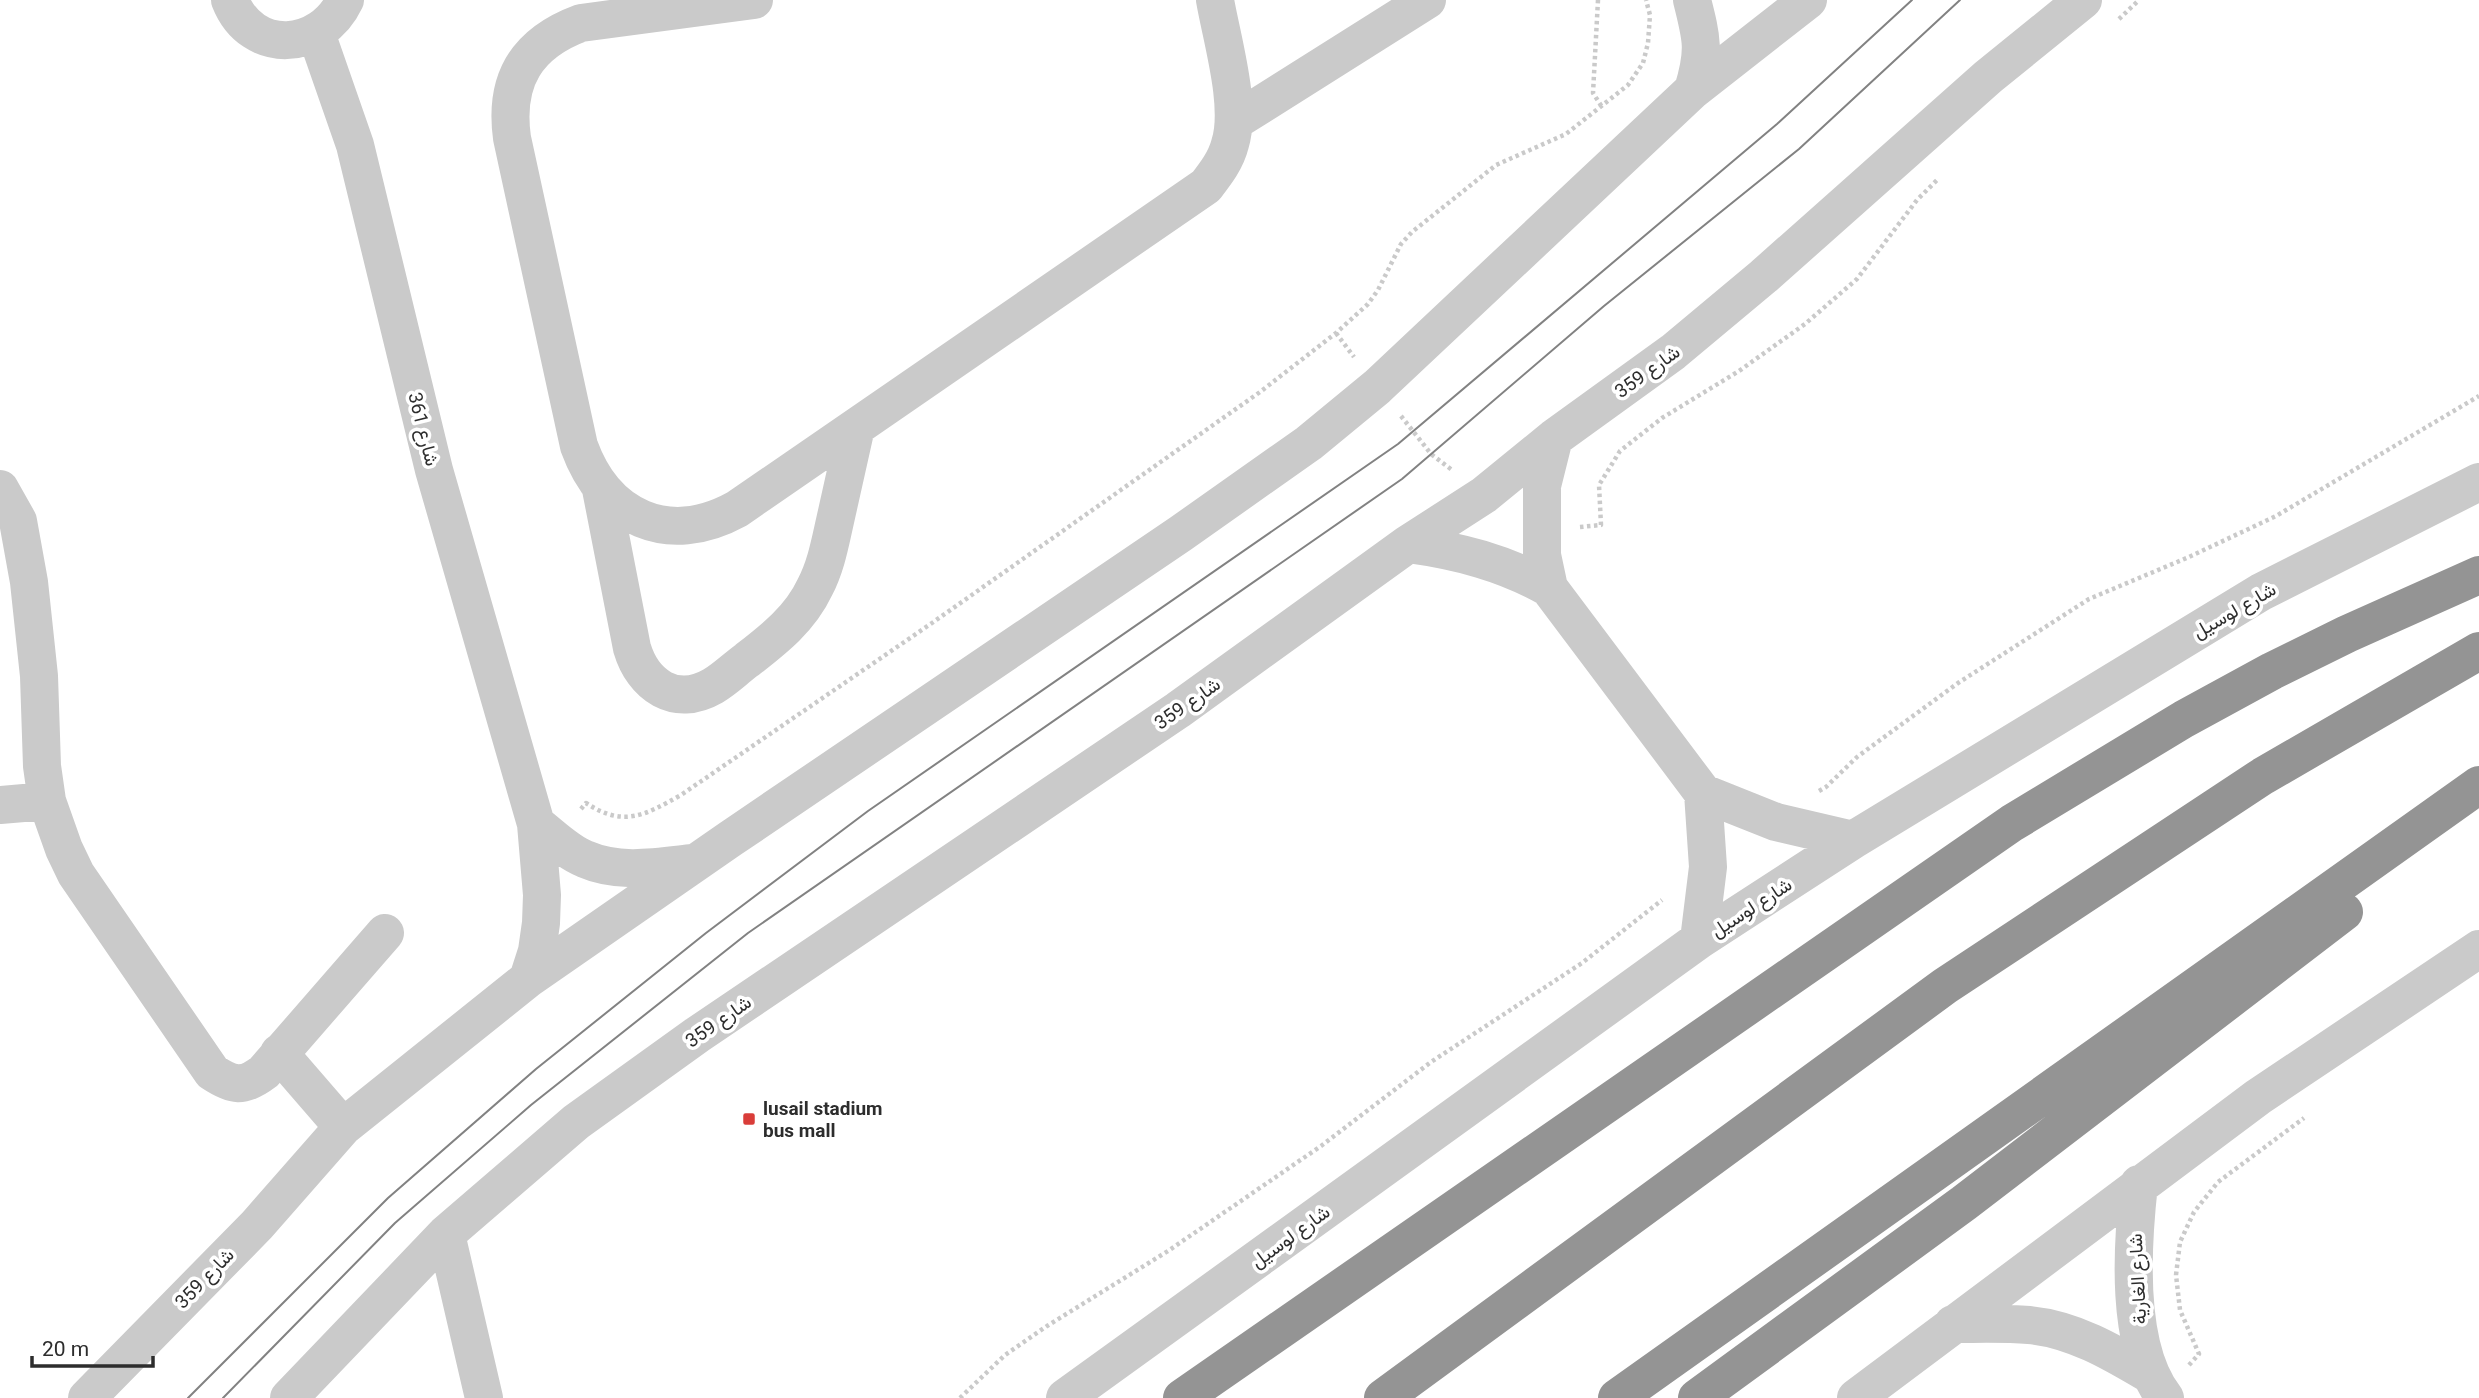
<svg xmlns="http://www.w3.org/2000/svg" width="2479" height="1398" font-family="Roboto,Vazirmatn,sans-serif">
	<rect width="100%" height="100%" fill="#fff"/>
	<g fill="none" stroke-linecap="round" stroke-linejoin="round">
		<!-- path -->
		<path stroke="#cacaca" stroke-width="4.5" stroke-dasharray="3.5 3.5" stroke-linecap="butt" d="M1598 0 1593 93 1602 107
			M2119 19 2139 0
			M1336 333 1354 357
			M1401 416 1431 454 1452 470
			M1580 527 1601 525 1599 485 1620 451 1662 418 1739 371 1805 324 1857 279 1917 200 1937 180
			M1819 791 1826 787 1857 757 1958 683 2089 599 2189 557 2276 516 2479 396
			M581 809 586 803C624 828 645 815 681 795L932 623 1260 392 1336 333 1368 304 1378 290 1401 244 1412 232 1496 165 1566 134 1628 85 1643 63 1648 43 1650 15 1646 0
			M2189 1365 2199 1354 2180 1310 2176 1275 2180 1242 2194 1212 2218 1182 2304 1118
			M960 1398 1005 1355 1047 1326 1168 1251 1321 1146 1431 1062 1582 963 1662 900"/>
		<!-- minor -->
		<path stroke="#cacaca" stroke-width="38" d="M230 0C252 56 321 51 345 0
			M754 0 581 23C527 43 504 80 512 138L579 446C605 518 668 547 737 509L1206 186C1216 173 1226 160 1230 144 1242 106 1222 40 1215 0
			M1692 0C1702 39 1705 51 1693 90
			M316 33 355 145 434 470 536 824 542 895 541 923 537 951 528 979
			M1235 121 1427 0
			M0 489 18 521 29 582 39 676 42 766 47 801 64 849 76 874 212 1072C233 1086 243 1088 264 1072L385 933
			M601 489 632 648C643 685 675 708 713 686 725 679 736 668 747 660 774 639 800 619 815 587 826 566 830 543 835 521 842 489 849 458 856 427
			M1408 544C1459 551 1505 563 1549 588L1703 793 1776 822 1853 840
			M1549 588 1542 555V486L1554 438
			M0 805 47 801
			M536 824C552 836 567 852 585 859 619 874 657 867 693 863
			M1699 940 1708 867 1703 793
			M279 1053 343 1127
			M2139 1184C2132 1246 2125 1347 2165 1398
			M446 1234 484 1398
			M1953 1324C1978 1324 2004 1323 2029 1325 2073 1329 2112 1352 2149 1374
			M87 1398 257 1225 343 1127 528 979 730 839 1180 534 1309 443 1377 387 1693 90 1808 0
			M289 1398 446 1234 576 1122 697 1035 1178 710 1408 544 1484 495 1554 438 1673 352 1764 276 1988 77 2083 0
			M1065 1398 1699 940 1853 840 2261 592 2479 482
			M1856 1398 2258 1097 2479 949"/>
		<!-- highway -->
		<path stroke="#949494" stroke-width="38" d="M1182 1398 2012 823 2184 719 2272 671 2347 634 2479 575
			M1383 1398 1945 986 2263 776 2479 651
			M1617 1398 2479 785
			M1697 1398 1964 1203 2344 912"/>
		<!-- tram -->
		<path stroke="#828282" stroke-width="2" d="M188 1398 388 1198 536 1069 706 933 868 811 1398 444 1777 124 1912 0
			M223 1398 395 1223 531 1105 748 933 1402 479 1604 306 1799 149 1960 0"/>
	</g>
	<!-- markers -->
	<rect fill="#d93d39" stroke="#fff" stroke-width="2.5" x="742" y="1112" width="14" height="14" rx="3.5"/>
	<g text-anchor="middle" stroke-width="7" stroke-linejoin="round" paint-order="stroke">
		<!-- street labels -->
		<g font-size="19" fill="#2d2d2d" stroke="#fff">
			<text transform="translate(1647 371) rotate(-36)" y="7">شارع 359</text>
			<text transform="translate(424 429) rotate(76)" y="7">شارع 361</text>
			<text transform="translate(2234 610) rotate(-30)" y="7">شارع لوسيل</text>
			<text transform="translate(1187 703) rotate(-35)" y="7">شارع 359</text>
			<text transform="translate(1751 907) rotate(-33)" y="7">شارع لوسيل</text>
			<text transform="translate(718 1021) rotate(-35)" y="7">شارع 359</text>
			<text transform="translate(1290 1236) rotate(-36)" y="7">شارع لوسيل</text>
			<text transform="translate(204 1278) rotate(-46)" y="7">شارع 359</text>
			<text transform="translate(2137 1279) rotate(-93)" y="7">شارع الغارية</text>
		</g>
		<!-- poi labels -->
		<g font-size="19" font-weight="bold" fill="#2d2d2d" stroke="#fff" text-anchor="start">
			<text x="763" y="1115">lusail stadium<tspan x="763" dy="22">bus mall</tspan></text>
		</g>
	</g>
	<!-- scale -->
	<path d="M32 1356v10h121v-10" fill="none" stroke="#2d2d2d" stroke-width="3.5"/>
	<text x="42" y="1356" font-size="21" fill="#2d2d2d" stroke="#ffffff" stroke-width="5" paint-order="stroke">20 m</text>
</svg>
